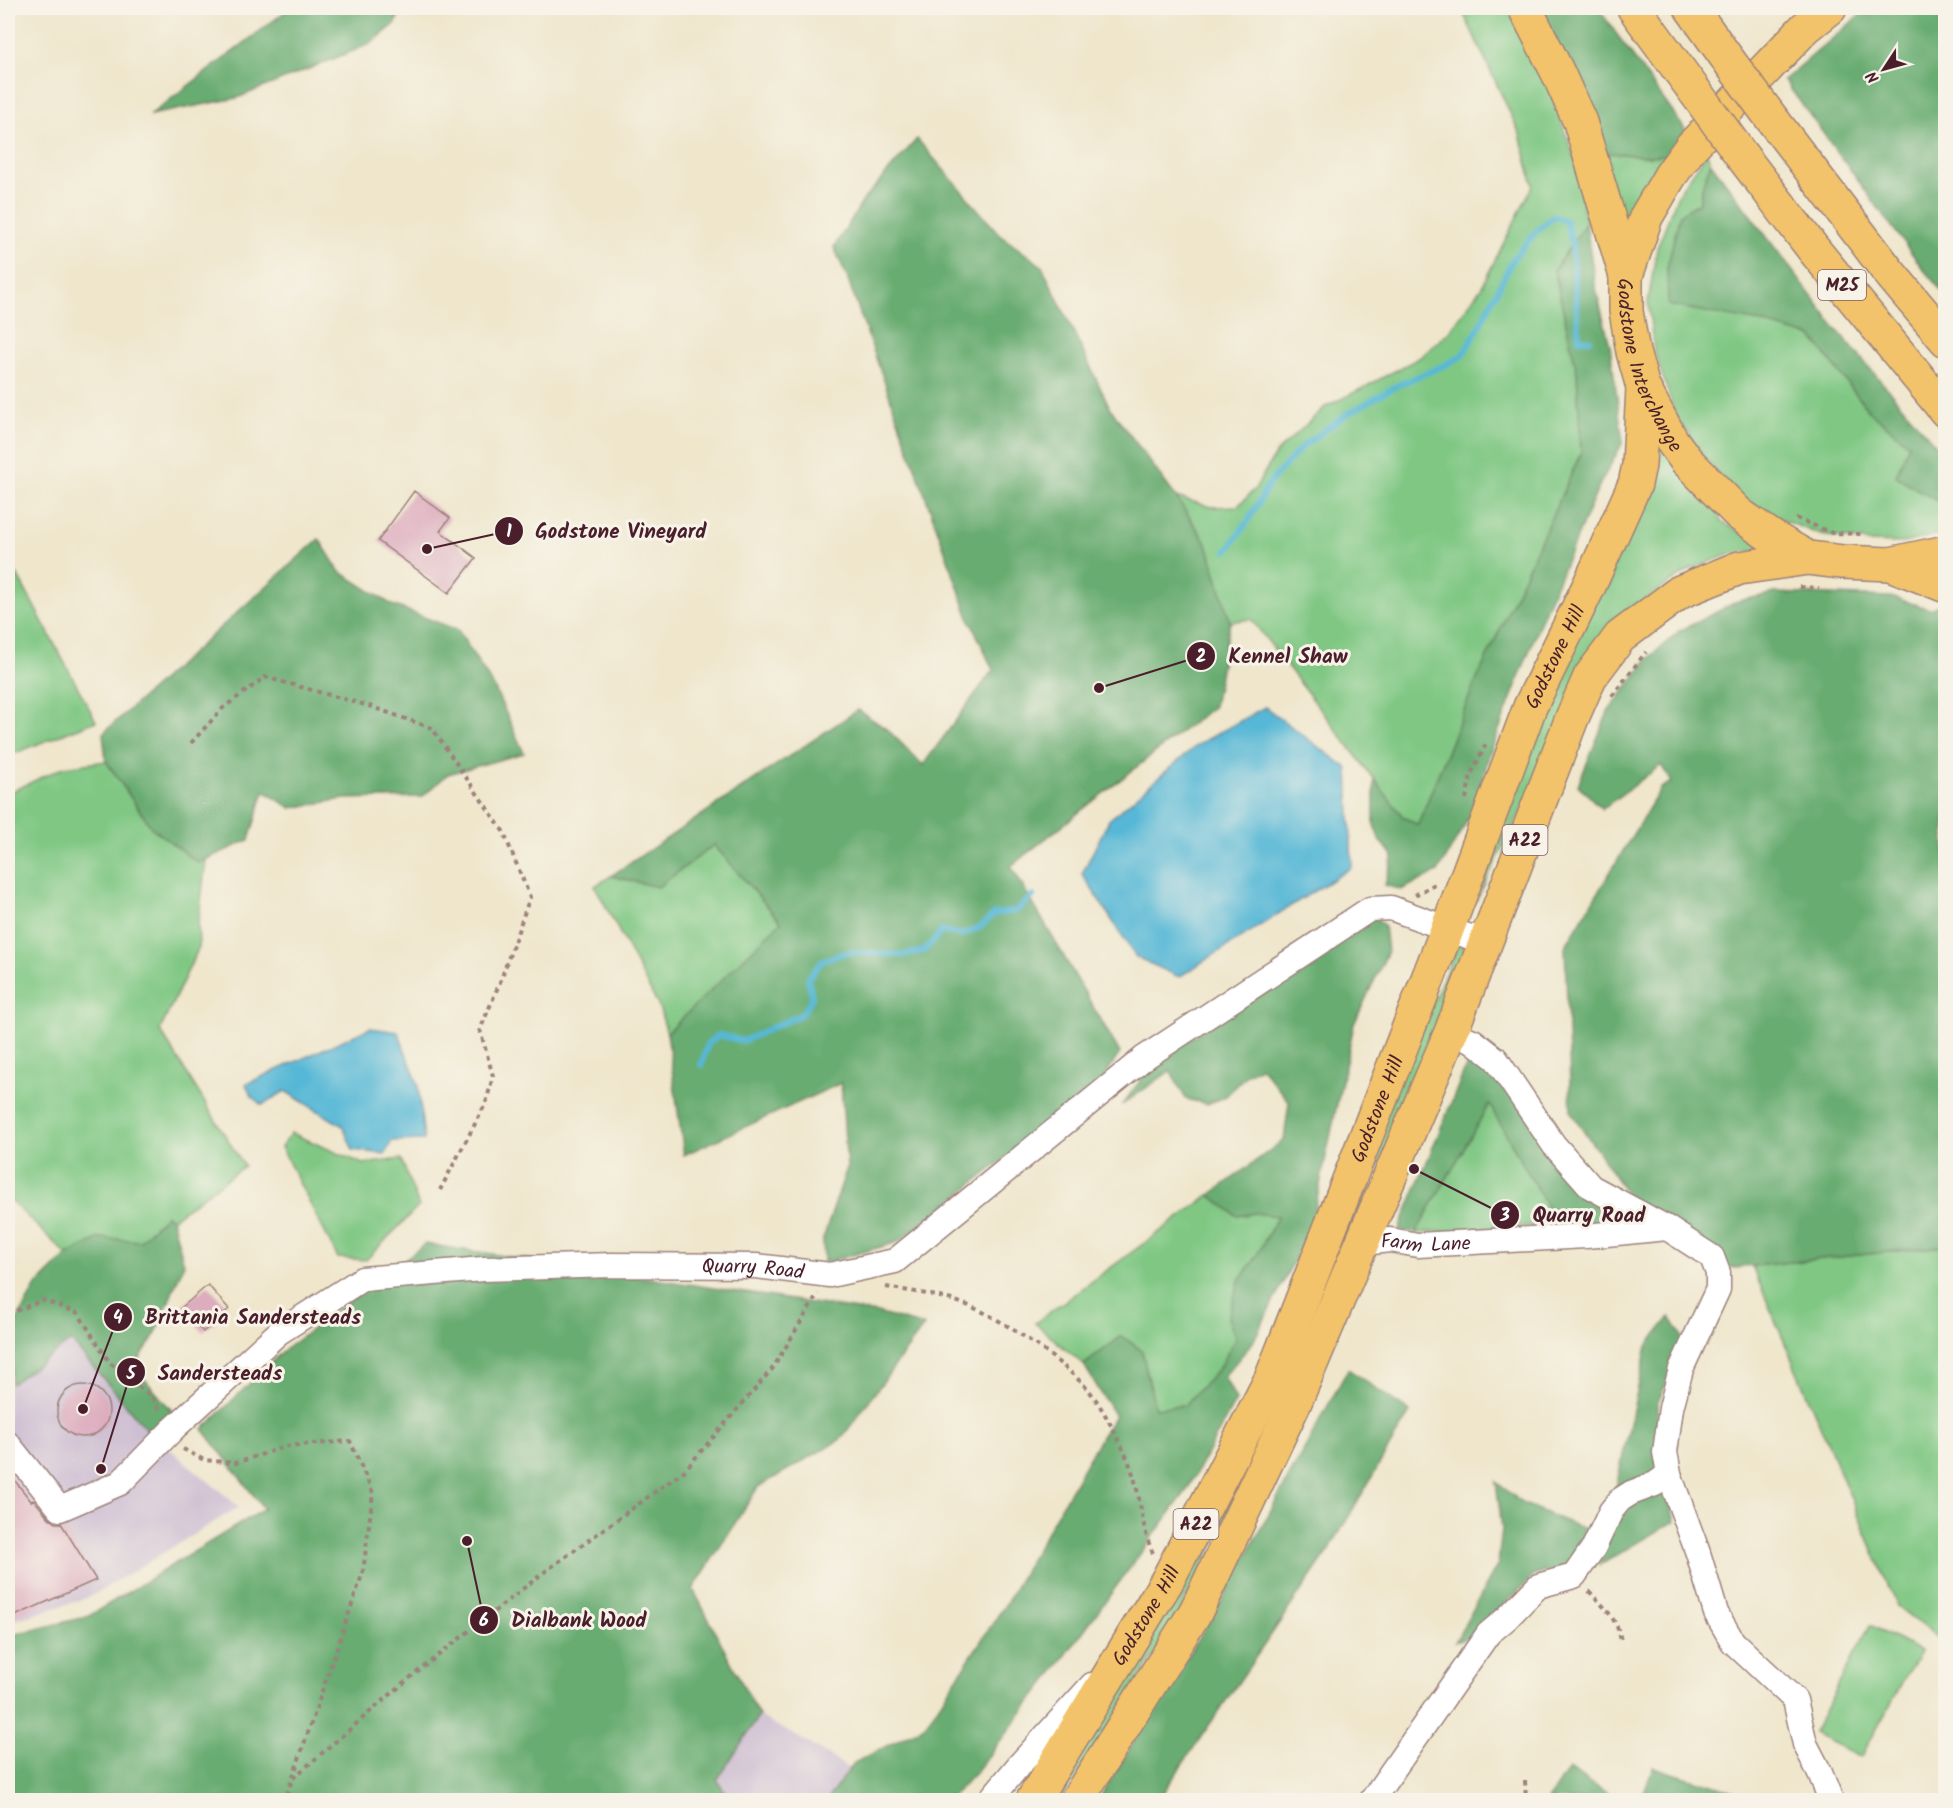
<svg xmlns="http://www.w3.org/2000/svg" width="1953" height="1808" font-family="Kalam,sans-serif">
	<rect width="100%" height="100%" fill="#f7f3e8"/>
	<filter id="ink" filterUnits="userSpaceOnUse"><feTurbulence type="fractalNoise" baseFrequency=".0167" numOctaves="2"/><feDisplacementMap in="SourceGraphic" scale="12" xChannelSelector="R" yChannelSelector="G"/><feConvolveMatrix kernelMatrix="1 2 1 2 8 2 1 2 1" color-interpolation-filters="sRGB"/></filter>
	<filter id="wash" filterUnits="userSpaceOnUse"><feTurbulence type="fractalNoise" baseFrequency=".008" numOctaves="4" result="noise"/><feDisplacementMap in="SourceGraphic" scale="24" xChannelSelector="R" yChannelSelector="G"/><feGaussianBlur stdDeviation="1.35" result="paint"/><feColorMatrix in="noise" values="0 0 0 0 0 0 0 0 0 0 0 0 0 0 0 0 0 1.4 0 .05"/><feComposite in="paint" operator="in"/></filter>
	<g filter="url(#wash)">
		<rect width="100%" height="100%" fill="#efe6cc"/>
		<!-- industrial -->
		<path fill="#cebed2" d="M71 1341 148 1431 239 1507 90 1597 8 1622V1386Z
			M759 1716 796 1736 850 1769 827 1800H731L717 1780Z"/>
		<!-- green -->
		<path fill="#7fc783" stroke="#647357" stroke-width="1.5" d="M1461 8H1507L1550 92 1576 161 1586 223 1554 270 1577 372 1581 453 1472 690 1418 825 1403 817 1251 619 1230 622 1207 544 1176 497 1211 507 1238 506 1255 489 1276 453 1325 407 1367 386 1419 358 1449 332 1481 288 1533 185 1520 134Z
			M1602 152 1643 156 1672 155 1628 245Z
			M1707 153 1711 163 1704 180 1699 203 1680 215 1667 268 1755 321 1812 337 1869 411 1910 444 1896 476 1945 506V533L1903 543 1869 542 1821 535 1773 516 1738 496 1703 456 1676 416 1654 351 1648 302 1657 248 1679 192Z
			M1653 424 1711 497 1722 522 1769 548 1731 554 1691 569 1647 598 1521 811 1476 902 1507 823 1542 722 1571 650Z
			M8 562 15 571 96 721 8 756Z
			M106 761 151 827 198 863 206 860 198 924 199 947 160 1030 244 1166 172 1219 166 1215 140 1241 99 1238 67 1255 8 1198V793L64 767Z
			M714 845 782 923 667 1033 659 1007 595 886 611 876 658 887Z
			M1458 944 1469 950 1247 1483 1163 1642 1061 1800H1043L1177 1592Z
			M1489 1104 1557 1224 1416 1233Z
			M291 1133 363 1164 401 1159 419 1206 366 1260 338 1258 281 1147Z
			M1210 1195 1237 1216 1255 1213 1278 1216 1257 1255 1239 1281 1228 1318 1236 1338 1219 1368 1185 1405 1155 1408 1142 1351 1122 1336 1084 1365 1035 1323Z
			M1945 1246V1644L1897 1606 1752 1266Z
			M1870 1625 1920 1651 1861 1757 1813 1733Z"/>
		<!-- forest -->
		<path fill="#67ac71" stroke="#58664e" stroke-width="1.5" d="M290 8H403L394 25 370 44 237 98 150 115Z
			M1539 8H1598L1689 135 1672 155 1643 156 1602 152Z
			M1868 8H1945V295L1924 270 1784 80Z
			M917 139 1000 235 1042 266 1110 408 1176 497 1207 544 1230 622 1214 706 1011 866 1120 1053 1099 1085 898 1242 824 1263 823 1239 847 1168 841 1083 684 1155 667 1033 781 922 714 845 658 887 611 876 858 710 887 729 923 765 993 670 969 618 847 277 834 247 865 198Z
			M1711 163 1837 330 1945 456V506L1896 476 1909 444 1869 411 1812 337 1755 321 1668 305 1667 268 1680 214 1699 203 1704 180Z
			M1586 223 1595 285 1610 346 1623 442 1600 484 1543 615 1489 756 1475 807 1438 872 1401 890 1385 885 1393 855 1380 841 1374 825V779L1403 817 1418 825 1472 690 1581 453 1577 372 1554 270Z
			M319 539 339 571 392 605 458 630 495 689 524 753 448 774 422 797 344 799 291 808 264 791 249 840 198 863 151 827 106 761 103 733Z
			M1775 593 1891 597 1930 609 1945 602V1246L1724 1269 1628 1196 1571 1112 1565 947 1661 788 1672 782 1661 765 1602 809 1578 785 1608 712 1647 660 1679 631 1738 601Z
			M1373 915 1384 925 1387 953 1354 1024 1311 1227 1253 1342 1224 1376 1236 1400 1187 1490 1049 1678 975 1773 949 1800H827L854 1763 925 1726 1005 1605 1102 1435 1115 1416 1084 1365 1122 1336 1142 1351 1155 1408 1185 1405 1219 1368 1236 1338 1228 1318 1239 1281 1257 1255 1278 1216 1255 1213 1237 1216 1210 1195 1284 1140 1289 1102 1261 1067 1248 1073 1226 1096 1207 1104 1186 1099 1170 1071 1122 1105 1152 1065Z
			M1472 1052 1503 1081 1582 1195 1645 1222 1557 1224 1489 1104 1416 1233 1399 1230Z
			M166 1215 172 1219 184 1264 156 1333 134 1367 172 1411 148 1431 71 1341 11 1384 14 1326 36 1286 67 1255 99 1238 140 1241Z
			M425 1244 877 1313 924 1326 841 1439 758 1487 693 1589 759 1716 717 1780 731 1800H8V1636L89 1616 264 1509 203 1429 283 1351Z
			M1670 1317 1685 1342 1658 1402 1660 1471 1616 1487 1647 1346Z
			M1348 1369 1410 1412 1329 1550 1158 1800H1098L1222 1600Z
			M1496 1482 1524 1504 1592 1532 1565 1568 1535 1575 1471 1636 1455 1642 1498 1564 1502 1529Z
			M1666 1488 1675 1521 1600 1565 1612 1529 1631 1507Z
			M1653 1767 1762 1800H1641Z
			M1568 1769 1618 1800H1548Z"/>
		<!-- water -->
		<path fill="#57b8d6" stroke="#506c80" stroke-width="1.5" d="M1265 707 1348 769 1352 867 1179 977 1136 957 1082 874 1109 820 1197 745Z
			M370 1028 398 1032 418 1084 424 1140 392 1141 385 1154 353 1150 343 1126 285 1091 262 1105 251 1096 246 1084Z"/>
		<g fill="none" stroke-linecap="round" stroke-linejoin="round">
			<!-- stream -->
			<path stroke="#57b8d6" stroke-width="6" d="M1227 551 1248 521 1270 482 1303 446 1347 414 1398 385 1445 365 1462 356 1477 331 1513 259 1536 232 1553 216 1566 221 1572 243 1579 339 1590 340
				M701 1065 708 1043 719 1035 743 1041 802 1014 812 998 808 978 823 960 849 952 903 955 924 951 942 931 962 935 982 926 994 914 1016 911 1033 896"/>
		</g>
		<g id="blocks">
			<!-- building -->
			<path fill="#ddacbe" d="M414 491 450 518 440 531 476 558 449 593 378 541Z
				M208 1285 229 1309 203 1332 181 1308Z
				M57 1411a26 26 0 1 1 52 0a26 26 0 1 1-52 0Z
				M8 1472 31 1501 34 1500 49 1518 56 1523H61L96 1580 8 1619Z"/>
		</g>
	</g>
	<g filter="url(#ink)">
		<use href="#blocks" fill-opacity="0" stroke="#9c827c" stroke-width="1.5"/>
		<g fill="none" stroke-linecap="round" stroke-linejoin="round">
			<defs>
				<g id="minor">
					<path id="s1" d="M1363 1243 1390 1240 1418 1245 1586 1236 1667 1228"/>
					<path id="s2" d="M8 1444 60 1509 120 1483 173 1429 278 1333 362 1279 483 1269 612 1265 756 1266 830 1275 895 1261 1144 1058 1370 909 1391 908 1470 937 1489 936"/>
					<path d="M1669 1474 1698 1553 1716 1613 1733 1642 1795 1700 1805 1744 1820 1773 1831 1800"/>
					<path d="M990 1800 1020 1764 1092 1685"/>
					<path d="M1372 1800 1488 1634 1507 1618 1538 1586 1574 1576 1594 1547 1611 1511 1620 1500 1631 1493 1655 1484 1669 1474 1665 1452 1671 1408 1681 1369 1718 1289V1273L1712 1257 1667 1228 1591 1187 1554 1145 1496 1059 1473 1041 1451 1032"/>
				</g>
				<g id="highway">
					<path d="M1525 8 1558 73 1580 122 1626 276"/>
					<path d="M1634 8 1696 93"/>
					<path d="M1691 8 1729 61"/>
					<path id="s3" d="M1830 8 1805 28 1691 147 1670 176 1646 217 1626 276V311L1633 352 1643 387 1672 441 1686 460 1739 514 1772 537 1808 558 1842 562 1890 564 1946 552"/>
					<path d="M1775 123 1888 271 1946 340"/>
					<path d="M1742 156 1814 250 1946 411"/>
					<path d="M1890 564 1946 586"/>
					<path id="s4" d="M1033 1800 1167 1581 1271 1379 1447 930 1530 707 1589 586 1635 484 1639 465 1643 387"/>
					<path d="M1077 1800 1196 1611 1294 1404 1451 1032 1572 718 1590 677 1620 637 1680 592 1739 568 1808 558"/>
				</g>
			</defs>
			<!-- minor casing -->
			<use href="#minor" stroke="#9c827c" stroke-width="27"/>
			<!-- highway casing -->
			<use href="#highway" stroke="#9c827c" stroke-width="36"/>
			<!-- path -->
			<path stroke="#9c827c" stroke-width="4" stroke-dasharray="4.5 4.5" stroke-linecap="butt" d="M1796 518 1832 533 1864 534
				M1800 587 1819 588
				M1612 696 1646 652
				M191 743 223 708 265 677 369 706 432 728 503 831 530 897 500 982 480 1030 493 1076 486 1103 440 1190
				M1466 799 1471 774 1487 742
				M1415 895 1437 883
				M886 1287C915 1292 947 1296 974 1308 1006 1321 1074 1369 1094 1397 1107 1416 1126 1452 1133 1474 1141 1499 1142 1531 1153 1553
				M8 1314 43 1300 78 1313 110 1363 150 1396 162 1412
				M183 1449 204 1460 236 1463 287 1446 350 1441 373 1493 363 1572 285 1800
				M1589 1591C1604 1607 1619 1620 1621 1643
				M293 1778 412 1676 543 1573 684 1471 773 1368 818 1294
				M1525 1781 1526 1800"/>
			<!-- minor -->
			<use href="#minor" stroke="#fff" stroke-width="24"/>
			<!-- highway -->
			<use href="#highway" stroke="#f2c36a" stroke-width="33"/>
			<defs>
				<path id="highway-bridge" d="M1729 61 1775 123
					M1696 93 1742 156"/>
			</defs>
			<!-- highway-bridge casing -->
			<use href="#highway-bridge" stroke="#9c827c" stroke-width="36" stroke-linecap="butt"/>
			<!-- highway-bridge -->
			<use href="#highway-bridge" stroke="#f2c36a" stroke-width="33"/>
		</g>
	</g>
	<g text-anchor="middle" stroke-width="6" stroke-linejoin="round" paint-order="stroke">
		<!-- shield labels -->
		<g fill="#f7f3e8" stroke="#7e5f64" stroke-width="1.5">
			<rect x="1818" y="270" width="48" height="30" rx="4.5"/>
			<rect x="1502.5" y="825" width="45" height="30" rx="4.5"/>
			<rect x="1173.5" y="1509" width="45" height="30" rx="4.5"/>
		</g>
		<g font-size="18" font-weight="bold" fill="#4a1f2b">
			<text x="1842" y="291">M25</text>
			<text x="1525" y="846">A22</text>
			<text x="1196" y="1530">A22</text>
		</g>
		<!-- street labels -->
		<g font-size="20" fill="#4a1f2b" stroke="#f7f3e8">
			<text dy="7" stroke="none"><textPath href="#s3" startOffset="436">Godstone Interchange</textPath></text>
			<text dy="7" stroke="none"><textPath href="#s4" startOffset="1260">Godstone Hill</textPath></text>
			<text dy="7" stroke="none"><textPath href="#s4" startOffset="774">Godstone Hill</textPath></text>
			<text dy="7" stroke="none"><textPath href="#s1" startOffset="63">Farm Lane</textPath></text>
			<text dy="7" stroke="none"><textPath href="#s2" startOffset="858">Quarry Road</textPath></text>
			<text dy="7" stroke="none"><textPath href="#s4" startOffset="216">Godstone Hill</textPath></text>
		</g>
	</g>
	<!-- callouts -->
	<path fill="none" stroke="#4a1f2b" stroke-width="2" d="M427 549L509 531M1099 688L1201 656M1414 1169L1505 1215M83 1409L118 1317M101 1469L131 1372M467 1541L484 1620"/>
	<g fill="#4a1f2b" stroke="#f7f3e8" stroke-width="2">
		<circle cx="427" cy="549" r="6"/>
		<circle cx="1099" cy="688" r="6"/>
		<circle cx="1414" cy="1169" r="6"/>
		<circle cx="83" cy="1409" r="6"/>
		<circle cx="101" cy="1469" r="6"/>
		<circle cx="467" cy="1541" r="6"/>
		<circle cx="509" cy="531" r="15"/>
		<circle cx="1201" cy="656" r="15"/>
		<circle cx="1505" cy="1215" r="15"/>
		<circle cx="118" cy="1317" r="15"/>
		<circle cx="131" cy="1372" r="15"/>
		<circle cx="484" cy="1620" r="15"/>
	</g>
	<g font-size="18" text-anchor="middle" font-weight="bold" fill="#fff">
		<text x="509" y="537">1</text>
		<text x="1201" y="662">2</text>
		<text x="1505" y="1221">3</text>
		<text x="118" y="1323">4</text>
		<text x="131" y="1379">5</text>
		<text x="484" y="1626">6</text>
	</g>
	<g font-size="21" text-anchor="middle" font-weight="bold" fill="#4a1f2b" stroke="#f7f3e8" stroke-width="6" stroke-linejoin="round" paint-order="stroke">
		<text x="621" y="538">Godstone Vineyard</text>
		<text x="1288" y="663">Kennel Shaw</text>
		<text x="1589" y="1222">Quarry Road</text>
		<text x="253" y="1324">Brittania Sandersteads</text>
		<text x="220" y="1380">Sandersteads</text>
		<text x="579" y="1627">Dialbank Wood</text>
	</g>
	<!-- margin -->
	<rect width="1953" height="1808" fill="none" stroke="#f7f3e8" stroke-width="30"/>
	<!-- north arrow -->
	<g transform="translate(1884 69) rotate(234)" stroke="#f7f3e8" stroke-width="4.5" paint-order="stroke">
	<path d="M0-4.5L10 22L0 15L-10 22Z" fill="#4a1f2b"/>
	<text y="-9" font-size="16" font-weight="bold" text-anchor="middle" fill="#4a1f2b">N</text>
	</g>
</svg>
